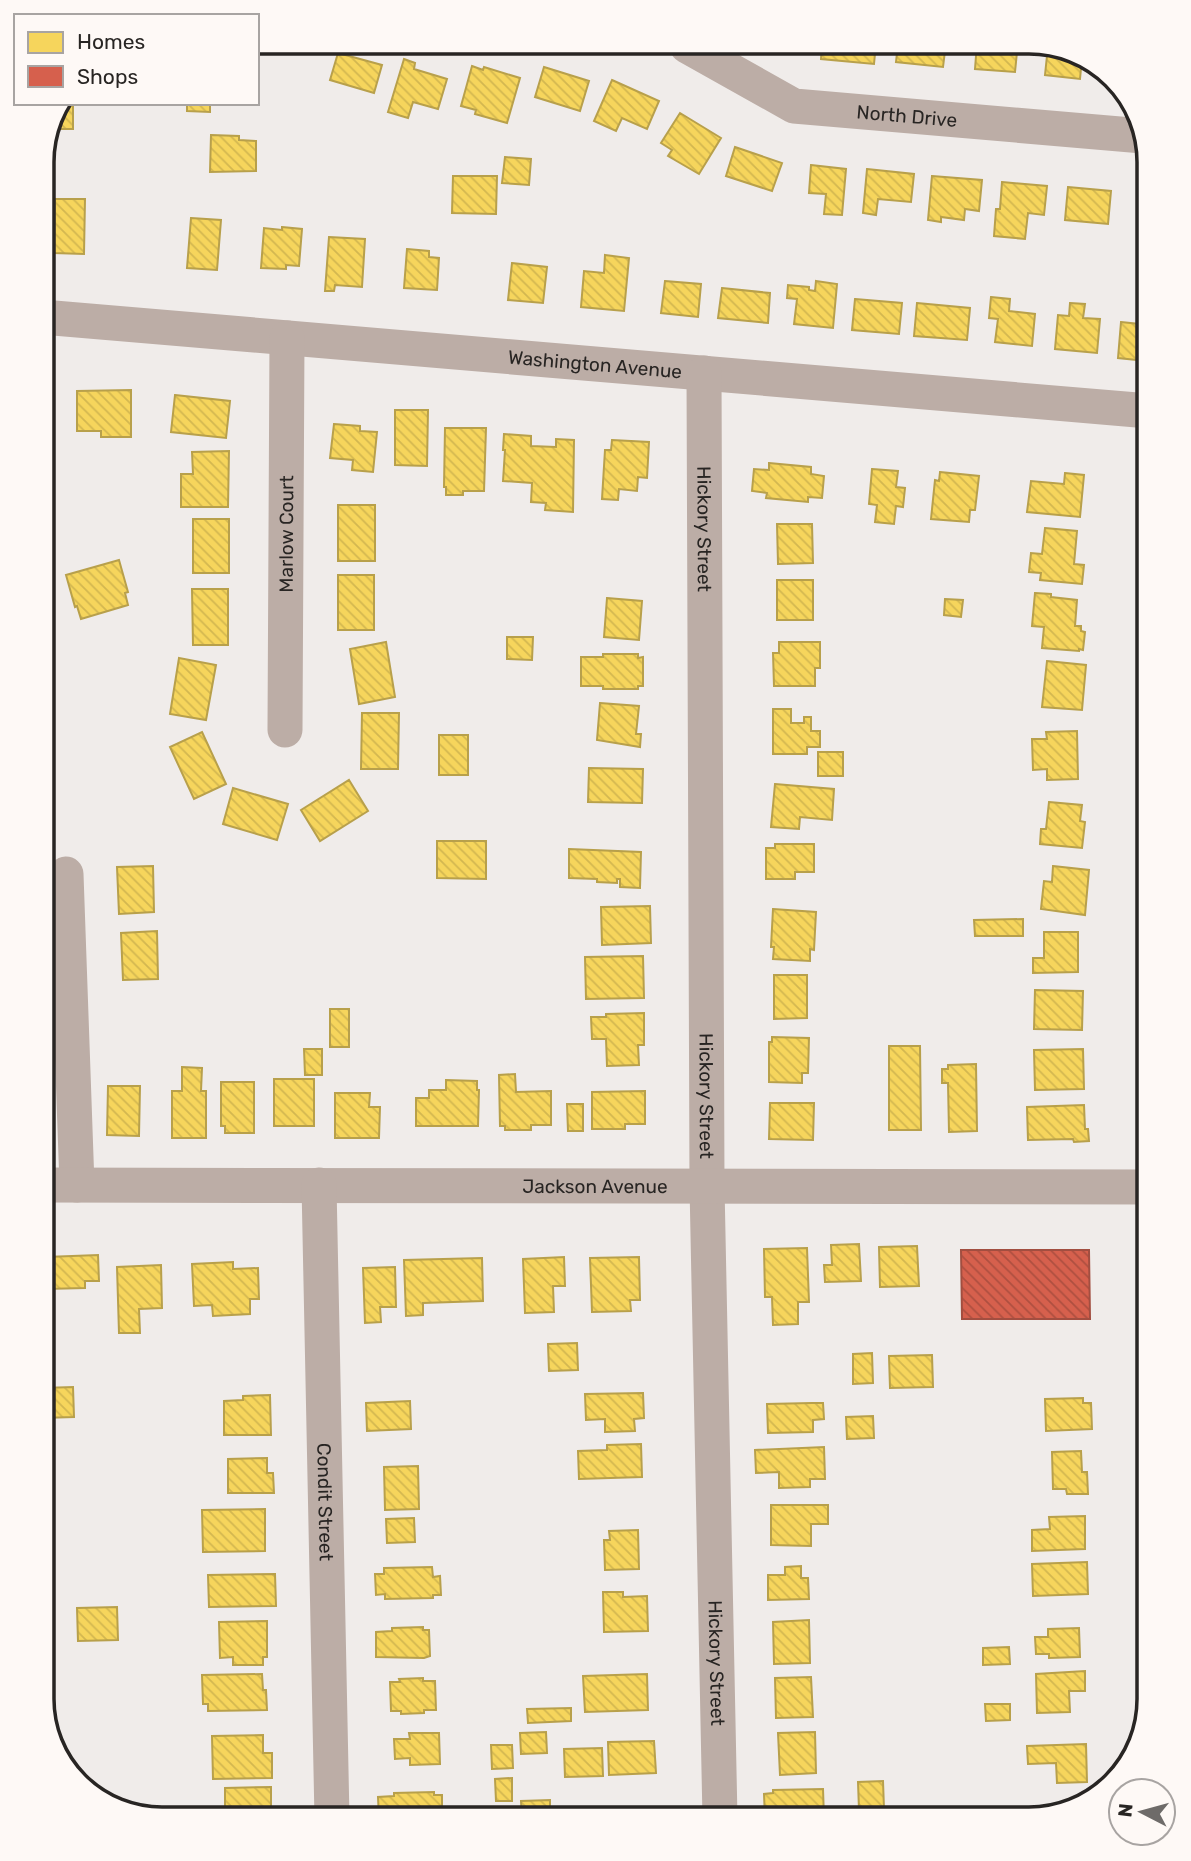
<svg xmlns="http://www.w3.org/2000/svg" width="1191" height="1861" font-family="Rubik,sans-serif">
	<defs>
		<pattern id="homes-back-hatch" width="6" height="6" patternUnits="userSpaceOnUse" patternTransform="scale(1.75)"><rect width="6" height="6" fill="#f6d55c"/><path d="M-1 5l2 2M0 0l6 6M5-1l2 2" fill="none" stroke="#d3b750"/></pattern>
		<pattern id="shops-back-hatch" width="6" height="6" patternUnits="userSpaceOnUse" patternTransform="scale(1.75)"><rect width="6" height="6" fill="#d6604d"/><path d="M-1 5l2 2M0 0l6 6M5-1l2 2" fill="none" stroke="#ae4f40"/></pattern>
	</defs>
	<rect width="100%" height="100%" fill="#f0ecea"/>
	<!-- homes -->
	<path fill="url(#homes-back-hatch)" stroke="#b8a04b" stroke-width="2" d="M1018 42 1015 72 975 69 977 43Z
		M946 43 943 67 896 62 898 44Z
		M822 44H876L874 64 821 59Z
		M1048 46 1082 58 1080 79 1045 75Z
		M338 53 382 65 374 93 330 80Z
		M404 59 415 63 414 69 447 79 438 109 413 102 408 118 388 112Z
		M472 66 483 70 484 67 520 78 507 123 475 114 476 110 461 106Z
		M544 67 589 81 580 111 535 97Z
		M612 80 659 101 647 129 622 118 616 131 594 121Z
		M66 103H73V129H54Z
		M187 103H210V112L187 111Z
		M680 113 721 138 699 174 668 156 672 150 661 143Z
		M211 135 239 136V140L256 141V171L210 172Z
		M735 147 782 163 772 191 726 176Z
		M505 157 531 159 529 185 502 183Z
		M811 165 846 169 842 215 824 214 826 194 809 193Z
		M867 169 914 174 911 202 878 199 876 215 863 213Z
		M453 176H497L496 214 452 213Z
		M932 176 982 180 979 211 965 209 964 220 941 217V222L928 220Z
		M1002 182 1047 186 1044 215 1028 213 1025 239 994 236 996 209H1000Z
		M1068 187 1111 191 1108 224 1065 220Z
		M55 199H85L84 254 54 253Z
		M191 218 221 220 217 270 187 268Z
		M282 227 302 229 299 266 286 265V269L261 268 264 228 282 230Z
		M329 237 365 239 362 287 335 285 334 291H325Z
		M407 249 429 251V257L439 258 437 290 404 288Z
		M605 255 629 258 624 311 581 307 584 271 604 273Z
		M512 263 547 267 543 303 508 300Z
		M665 281 701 284 698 317 661 313Z
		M816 281 837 284 833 328 794 324 797 299 787 298 788 285 809 287V290L815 291Z
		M722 288 770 293 768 323 718 318Z
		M991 297 1010 299 1009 311 1035 314 1032 346 995 342 998 319 989 318Z
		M855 299 902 303 899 334 852 330Z
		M917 303 970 308 967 340 914 336Z
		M1070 303 1085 304 1083 318 1100 319 1097 353 1055 349 1058 315 1069 316Z
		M1121 322 1149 325V358L1147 357 1146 361 1118 358Z
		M131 390V437H101V431H77V391Z
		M175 395 230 401 226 438 171 432Z
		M395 410H428L427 466 395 465Z
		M334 424 360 426V431L377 432 373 472 352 470 353 460 330 458Z
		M445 428H486L484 491H463V495H446V487H444Z
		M504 434 531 436V446L556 447V439L574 440 573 512 545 510 546 503 531 502 532 483 503 481 505 450H503Z
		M612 440 649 442 647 478 638 477 637 491 619 489 618 500 602 499 605 450H611Z
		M229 451 228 507H181V474H193L192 452Z
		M769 463 811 467V474L824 476 822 498 808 497V502L766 498 767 493 752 491 754 469 769 470Z
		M872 469 898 471 896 487 905 488 903 507 896 506 894 524 875 522 877 505 869 504Z
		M940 472 979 476 975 510H970L969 522 931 519 935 480 939 481Z
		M1065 473 1084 475 1080 517 1027 512 1031 481 1064 484Z
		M338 505H375V561H338Z
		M193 519H229V573H193Z
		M777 524H812L813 563 778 564Z
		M1045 528 1077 531 1074 564 1084 565 1082 584 1040 580 1041 573 1029 572 1031 553 1042 554Z
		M119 560 128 592 125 593 128 605 81 619 77 606 75 607 66 575Z
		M338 575H374V630H338Z
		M777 580H813V620H777Z
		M192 589H228V645H193Z
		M1035 593 1051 594V597L1077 600 1075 626H1081V631L1085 632 1083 650 1079 649V651L1042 648 1044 627 1032 626Z
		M607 598 642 601 639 640 604 637Z
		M945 599 963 600 961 617 944 615Z
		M507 637H533L532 660 507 659Z
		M386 642 395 697 359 704 350 649Z
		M779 642H820V668H815V686H774L773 653H779Z
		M603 654H638V658L643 657V686H638V689H603V686H581V657H603Z
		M179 658 216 665 206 720 170 714Z
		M1047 661 1086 665 1082 710 1042 707Z
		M600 703 639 706 636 734H641L640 747 597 740Z
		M773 709H791V723H804V717H811V731H820V747H807V754H773Z
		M362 713H399L398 769H361Z
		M1077 731 1078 779 1047 780V769L1033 770 1032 739H1047L1046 732Z
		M202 732 226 784 194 799 170 747Z
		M439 735H468V775H439Z
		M818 752H843V776H818Z
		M589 768 643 769 642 803 588 802Z
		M349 780 368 811 320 841 301 810Z
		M775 784 834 789 832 820 800 817 799 829 771 827Z
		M233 788 288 804 277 840 223 824Z
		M1049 802 1082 805 1080 821 1085 822 1082 848 1040 844 1041 829H1046Z
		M437 841H486V879L437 878Z
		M775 844H814V872H795V879H766V848H775Z
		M569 849 641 852 640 888 620 887V879H617V883L597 882V879L569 878Z
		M153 866 154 912 119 914 117 867Z
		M1053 866 1089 870 1085 915 1041 909 1044 881 1052 882Z
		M650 906 651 943 602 945 601 907Z
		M773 909 816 912 814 950 810 949V961L773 959 774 947H771Z
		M1023 919V936H975L974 920Z
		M157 931 158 979 123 980 121 933Z
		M1044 932H1078V972L1033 973V958H1044Z
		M643 956 644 998 586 999 585 957Z
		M774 975H807V1018L774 1019Z
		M1035 990 1083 991 1082 1030 1034 1029Z
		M330 1009H349V1047H330Z
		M644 1013V1045H638L639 1065 607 1066 606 1039H592L591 1017H606V1014Z
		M772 1037 809 1038 808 1073H802V1083L769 1082V1042H772Z
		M889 1046H920L921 1130H889Z
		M304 1049H322V1075H305Z
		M1083 1049 1084 1089 1035 1090 1034 1050Z
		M976 1064 977 1131 949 1132 948 1083H942V1069H948V1065Z
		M182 1067 202 1068 201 1091H206V1138H172V1091H182Z
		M515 1074 516 1092 551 1091V1125H531V1130H505V1126H500L499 1075Z
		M274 1079H314V1126H274Z
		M446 1080 477 1081V1090H479L478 1126H416V1098H429V1090H446Z
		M221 1082H254V1133H225V1126H221Z
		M108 1086H140L139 1136 107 1135Z
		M645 1091V1124H625V1129H592V1092Z
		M335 1093H370L369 1107H380L379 1138H335Z
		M770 1103H814L813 1140 769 1139Z
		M567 1104H583V1131H568Z
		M1084 1105 1085 1129H1088L1089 1141 1074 1142 1073 1139 1028 1140 1027 1107Z
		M859 1244 861 1281 825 1282 824 1265H832L831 1245Z
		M917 1246 919 1286 880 1287 879 1247Z
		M807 1248 809 1302H798V1324L773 1325 772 1297H765L764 1249Z
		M98 1255 99 1281H85V1288L46 1289V1257Z
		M564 1257 565 1286H553L554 1312 525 1313 523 1259Z
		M639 1257 640 1300H630L631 1311 592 1312 590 1258Z
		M482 1258 483 1301 423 1303V1315L406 1316 404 1260Z
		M233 1262V1269L258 1268 259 1299H250V1314L213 1316 212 1305 194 1306 192 1264Z
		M161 1265 162 1308 139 1309 140 1333H119L117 1267Z
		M395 1267 396 1307H380L381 1322 365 1323 363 1268Z
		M577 1343 578 1370 549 1371 548 1344Z
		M872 1353 873 1383 853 1384V1354Z
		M932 1355 933 1387 890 1388 889 1356Z
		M73 1387 74 1417 42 1418V1388Z
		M643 1393 644 1418 634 1419 635 1431 605 1432V1419L586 1420 585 1394Z
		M270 1395 271 1435H224V1401L243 1400V1396Z
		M1083 1398V1403H1091L1092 1429 1046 1431 1045 1399Z
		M410 1401 411 1429 367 1431 366 1403Z
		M812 1403H823L824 1419 813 1420V1432L768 1433 767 1404Z
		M873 1416 874 1438 847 1439 846 1417Z
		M641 1444 642 1477 579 1479 578 1451 607 1450V1445Z
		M824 1447 825 1479H810V1487L779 1488V1472L756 1473 755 1450Z
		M1081 1451 1082 1472H1087L1088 1494H1067L1066 1489H1053L1052 1452Z
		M267 1458V1473H273L274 1493H228V1459Z
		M418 1466 419 1509 385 1510 384 1467Z
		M771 1505H828V1524H811V1546L771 1545Z
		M265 1509V1551L203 1552 202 1510Z
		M1085 1516V1549L1032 1551V1530L1050 1529 1049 1517Z
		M414 1518 415 1542 387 1543 386 1519Z
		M638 1530 639 1569 605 1570 604 1540H610L609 1531Z
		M1087 1562 1088 1594 1033 1596 1032 1564Z
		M801 1566V1578H808L809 1599 768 1600V1575H785V1567Z
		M432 1567 433 1577 440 1576 441 1595H433V1598L385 1599V1594L376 1595 375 1574H384V1568Z
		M275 1574 276 1606 209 1607 208 1575Z
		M603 1592H623V1597L647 1596 648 1631 604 1632Z
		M117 1607 118 1640 78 1641 77 1608Z
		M809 1620 810 1663 774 1664 773 1622Z
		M267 1621V1657H263V1665H233V1657L220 1658 219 1622Z
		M423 1627V1630H429L430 1656 424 1658 376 1657V1632L392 1631V1628Z
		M1079 1628 1080 1657 1049 1658V1654H1036L1035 1637H1048V1629Z
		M1009 1647 1010 1664 983 1665V1648Z
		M1085 1671V1691H1069L1070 1712 1037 1713 1036 1674Z
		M262 1674 263 1690H266L267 1710 208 1711V1704H203L202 1675Z
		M647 1674 648 1710 585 1712 583 1676Z
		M811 1677 813 1717 776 1718 775 1678Z
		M423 1678V1681H435L436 1710H424V1713L401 1714V1711H391L390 1682H400L399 1679Z
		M985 1704H1010V1720L986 1721Z
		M571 1708V1721L528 1723 527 1709Z
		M546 1732 547 1753 521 1754 520 1733Z
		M815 1732 816 1773 780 1775 778 1733Z
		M409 1733H439L440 1764 410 1765V1758L395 1759 394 1739H410Z
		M263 1735V1753H272V1778L213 1779 212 1736Z
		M654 1741 656 1773 609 1775 608 1742Z
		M1086 1744 1087 1782 1057 1783 1056 1763 1028 1764 1027 1746Z
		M491 1745H512L513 1768 492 1769Z
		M602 1748 603 1776 565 1777 564 1749Z
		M512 1778V1801H496L495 1779Z
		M883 1781 884 1809 859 1810 858 1782Z
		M271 1787V1819H225V1788Z
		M823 1789 824 1818 765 1819 764 1794 773 1793V1790Z
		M434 1792V1795H442V1819H379L378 1797 394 1796V1793Z
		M550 1800V1819H522L521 1801Z"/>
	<!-- shops -->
	<path fill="url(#shops-back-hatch)" stroke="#a24e40" stroke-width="2" d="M961 1250H1089L1090 1319H962Z"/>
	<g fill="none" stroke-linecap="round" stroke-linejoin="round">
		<!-- minor -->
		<g stroke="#bcada6" stroke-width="35">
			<path id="s1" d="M687 46 794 106 1143 136"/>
			<path id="s2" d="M42 317 1149 411"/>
			<path id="s3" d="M704 373 707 1186 720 1819"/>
			<path id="s4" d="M285 730 287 338"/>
			<path d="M66 874 77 1185"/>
			<path id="s5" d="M42 1185 1149 1187"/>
			<path id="s6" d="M319 1185 332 1819"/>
		</g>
	</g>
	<g text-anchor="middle" stroke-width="7" stroke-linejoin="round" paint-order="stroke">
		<!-- street labels -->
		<g font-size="19" fill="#282523" stroke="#fef9f6">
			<text dy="7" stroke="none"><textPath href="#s1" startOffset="236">North Drive</textPath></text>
			<text dy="7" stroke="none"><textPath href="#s2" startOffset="555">Washington Avenue</textPath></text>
			<text dy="7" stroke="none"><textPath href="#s3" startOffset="156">Hickory Street</textPath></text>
			<text dy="7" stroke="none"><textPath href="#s4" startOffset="196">Marlow Court</textPath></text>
			<text dy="7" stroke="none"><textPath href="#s3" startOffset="723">Hickory Street</textPath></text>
			<text dy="7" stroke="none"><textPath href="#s5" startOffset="553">Jackson Avenue</textPath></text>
			<text dy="7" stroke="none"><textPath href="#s6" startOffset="317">Condit Street</textPath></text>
			<text dy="7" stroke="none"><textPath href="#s3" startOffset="1290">Hickory Street</textPath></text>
		</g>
	</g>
	<!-- crop -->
	<path d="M0 0H1191V1861H0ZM162 54H1029A108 108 0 0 1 1137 162V1699A108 108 0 0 1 1029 1807H162A108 108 0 0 1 54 1699V162A108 108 0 0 1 162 54Z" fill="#fef9f6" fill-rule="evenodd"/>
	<path fill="none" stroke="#282523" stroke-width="3.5" d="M162 54H1029A108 108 0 0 1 1137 162V1699A108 108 0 0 1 1029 1807H162A108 108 0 0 1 54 1699V162A108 108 0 0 1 162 54Z"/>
	<!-- legend -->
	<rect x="14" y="14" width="245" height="91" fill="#fef9f6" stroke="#a8a4a2" stroke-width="2"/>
	<rect x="28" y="32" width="35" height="21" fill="#f6d55c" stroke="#a8a4a2" stroke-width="2"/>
	<text x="77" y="49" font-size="21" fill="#282523">Homes</text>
	<rect x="28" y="66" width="35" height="21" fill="#d6604d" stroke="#a8a4a2" stroke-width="2"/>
	<text x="77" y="84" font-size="21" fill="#282523">Shops</text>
	<!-- north arrow -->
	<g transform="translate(1142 1812) rotate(276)"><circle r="33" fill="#fef9f6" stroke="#a8a4a2" stroke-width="2"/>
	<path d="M0-5L12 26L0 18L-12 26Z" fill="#6e6b69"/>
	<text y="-10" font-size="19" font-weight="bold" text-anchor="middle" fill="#282523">N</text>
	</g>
</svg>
